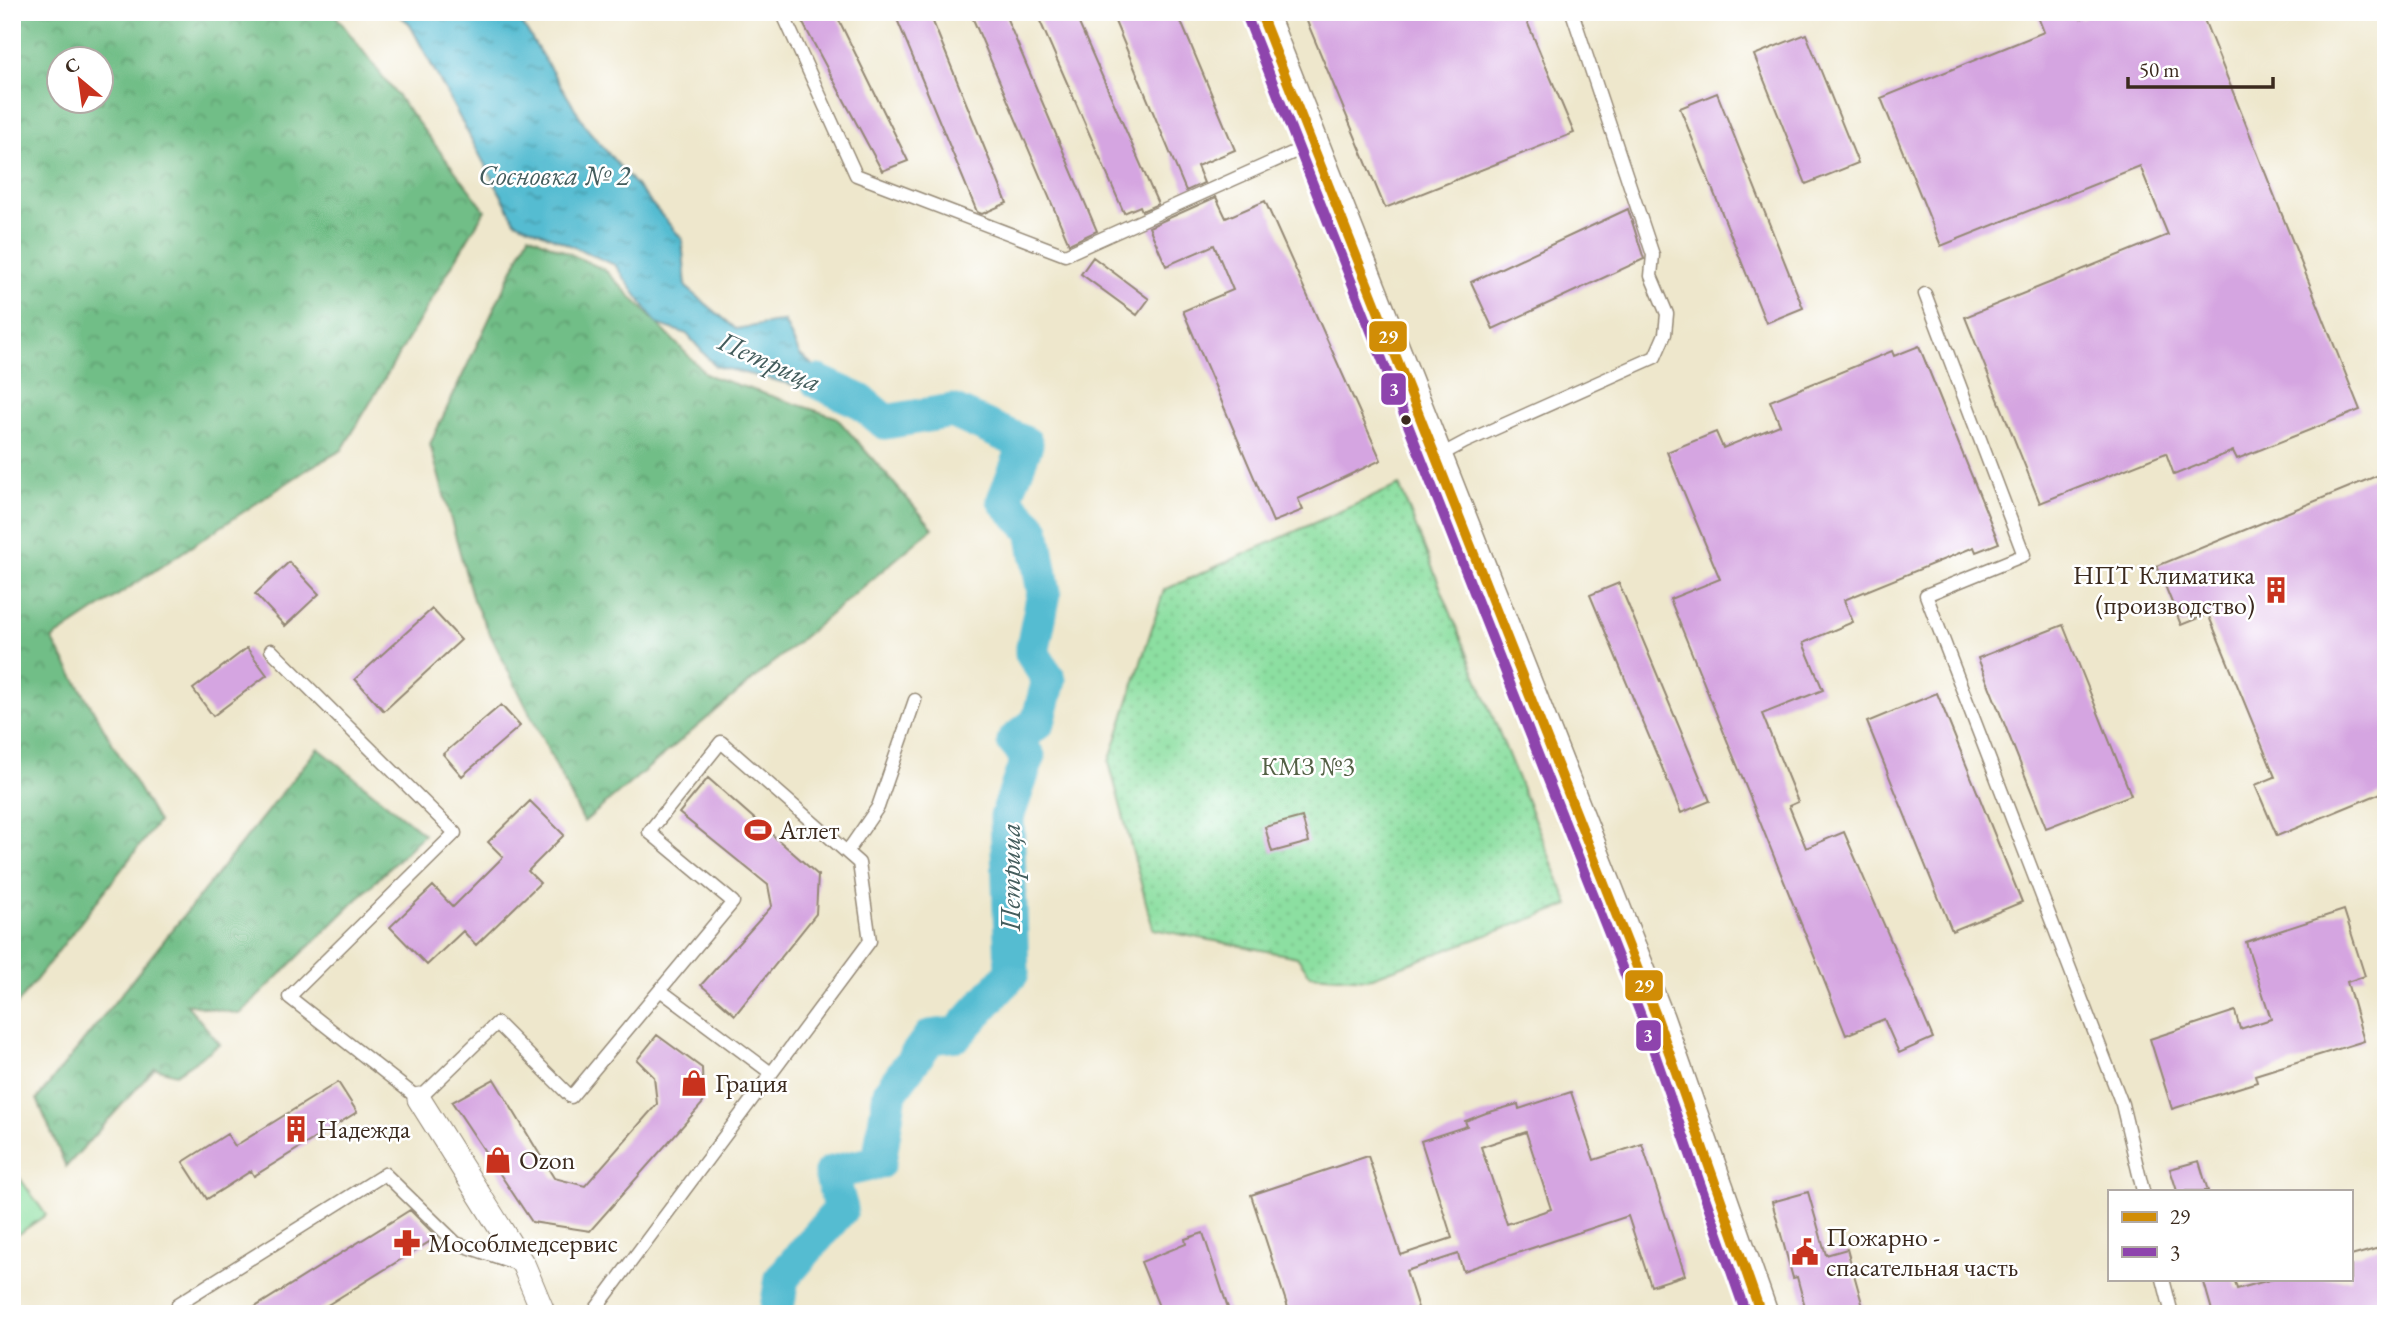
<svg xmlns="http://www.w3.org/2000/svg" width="2398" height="1326" font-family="'EB Garamond',serif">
	<defs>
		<pattern id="forest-crowns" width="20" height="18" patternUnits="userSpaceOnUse" patternTransform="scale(1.75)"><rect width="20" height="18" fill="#71be87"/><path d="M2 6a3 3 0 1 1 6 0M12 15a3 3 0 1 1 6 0" fill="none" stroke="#5e9b6e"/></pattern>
		<pattern id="garden-dots" width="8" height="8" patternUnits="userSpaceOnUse" patternTransform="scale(1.75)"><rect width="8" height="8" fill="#8cdfa1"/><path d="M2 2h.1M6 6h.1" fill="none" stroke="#7ac08a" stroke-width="1.8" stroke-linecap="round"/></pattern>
		<pattern id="water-ripples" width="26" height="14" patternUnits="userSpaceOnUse" patternTransform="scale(1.75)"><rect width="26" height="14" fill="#54bcd1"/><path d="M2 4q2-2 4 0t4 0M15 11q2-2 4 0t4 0" fill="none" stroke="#4799a9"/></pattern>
	</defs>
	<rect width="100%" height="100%" fill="#fff"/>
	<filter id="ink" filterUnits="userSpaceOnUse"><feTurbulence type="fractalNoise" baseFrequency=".0143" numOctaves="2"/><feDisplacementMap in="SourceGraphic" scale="14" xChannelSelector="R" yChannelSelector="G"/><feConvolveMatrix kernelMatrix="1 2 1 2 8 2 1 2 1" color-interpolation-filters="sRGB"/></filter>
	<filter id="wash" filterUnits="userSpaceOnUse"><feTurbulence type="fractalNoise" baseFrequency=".00686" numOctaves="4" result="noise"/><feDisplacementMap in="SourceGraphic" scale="28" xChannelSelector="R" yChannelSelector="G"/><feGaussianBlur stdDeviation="1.57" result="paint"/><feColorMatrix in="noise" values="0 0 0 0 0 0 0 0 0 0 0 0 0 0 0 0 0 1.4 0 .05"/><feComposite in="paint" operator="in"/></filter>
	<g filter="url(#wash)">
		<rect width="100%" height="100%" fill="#eee7cc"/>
		<!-- grass -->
		<path fill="#8cdfa1" stroke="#648460" stroke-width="2" d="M12 1167 46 1215 12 1238Z"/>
		<!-- forest -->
		<path fill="url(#forest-crowns)" stroke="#567452" stroke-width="2" fill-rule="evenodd" d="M12 12H333L485 210 342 450 311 467 52 639 158 822 12 1011ZM60 60H102V102H60Z
			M529 235 605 270 707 375 836 417 933 528 584 822 473 600 430 444Z
			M318 748 424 834 240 1014 186 1004 220 1044 176 1074 155 1068 66 1167 37 1099Z"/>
		<!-- garden -->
		<path fill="url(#garden-dots)" stroke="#648460" stroke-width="2" d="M1399 485 1569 905 1367 979 1310 975 1297 957 1153 929 1109 762 1164 590Z"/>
		<!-- water -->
		<path fill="url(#water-ripples)" stroke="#487378" stroke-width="2" d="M395 12H515L589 131 682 239 686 287 736 329 784 321 800 355 860 401 715 366 687 334 657 324 615 265 515 221 409 23Z"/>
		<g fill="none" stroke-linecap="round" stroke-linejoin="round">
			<!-- river -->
			<path stroke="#54bcd1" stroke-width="35" d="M776 1314 782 1278 841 1209 831 1173 879 1162 890 1092 930 1037 957 1034 1012 973 1007 817 1028 757 1014 741 1038 722 1049 680 1032 653 1044 593 1033 530 1004 500 1026 444 952 411 885 422 860 401 818 382"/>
		</g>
		<g id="blocks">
			<!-- building -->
			<path fill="#d5a5e1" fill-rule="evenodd" d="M797 12H835L908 161 882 171Z
				M894 12H929L1007 203 982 214 977 212Z
				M970 12H1004L1097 231 1069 244Z
				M1036 12H1074L1158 204 1142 211 1140 206 1124 213Z
				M1111 12H1177L1235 150 1197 166 1204 183 1186 191Z
				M1303 12H1523L1574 133 1385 208Z
				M2036 12H2078L2081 19 2097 12H2201L2360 410 2237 459 2233 451 2174 475 2166 453 2040 503 1965 317 2168 235 2140 166 1941 246 1881 98 2044 32Z
				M1806 34 1858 163 1806 184 1754 55Z
				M1717 93 1803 308 1766 323 1680 108Z
				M1216 197 1226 218 1265 201 1381 460 1298 499 1303 510 1273 522 1183 311 1233 290 1214 245 1166 266 1149 227Z
				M1628 209 1644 259 1493 329 1471 282Z
				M1093 257 1149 299 1137 315 1081 274Z
				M1919 346 1999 543 1976 552 1974 547 1844 600 1853 622 1803 643 1823 690 1762 714 1798 802 1789 806 1806 848 1844 832 1933 1038 1899 1053 1884 1019 1846 1035 1670 599 1720 579 1667 452 1716 432 1723 448 1780 425 1770 401 1892 351 1894 356Z
				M2381 474 2386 486V791L2277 836 2255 785 2275 777 2208 614 2181 625 2157 566Z
				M289 562 319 594 285 626 255 594Z
				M1619 583 1710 801 1681 813 1590 595Z
				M432 609 461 640 384 711 355 679Z
				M2063 625 2131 795 2046 828 1978 658Z
				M247 648 267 675 213 716 193 689Z
				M1937 693 2022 902 1952 931 1867 722Z
				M501 705 520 726 462 776 443 754Z
				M708 778 818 875 816 914 735 1015 701 985 772 906 768 885 679 813Z
				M530 801 564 835 528 871 540 883 476 945 463 931 427 965 390 927 433 886 453 907 503 857 488 842Z
				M1302 817 1309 842 1272 852 1265 827Z
				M2344 910 2365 976 2347 982 2364 1041 2255 1075 2257 1082 2172 1109 2150 1039 2235 1011 2240 1029 2271 1019 2246 942Z
				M657 1035 702 1068 703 1103 590 1231 532 1222 452 1102 494 1079 554 1178 585 1186 657 1104 654 1077 637 1060Z
				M338 1082 357 1112 254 1176 251 1171 207 1199 183 1162 227 1134 235 1146Z
				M1571 1092 1594 1160 1642 1144 1685 1275 1651 1286 1628 1216 1463 1271 1458 1254 1406 1271 1420 1314H1290L1251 1195 1368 1156 1401 1255 1452 1238 1421 1141 1467 1126 1465 1121 1486 1113 1518 1104 1519 1109ZM1526 1132 1551 1209 1507 1224 1481 1147Z
				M2199 1161 2208 1191H2177L2170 1169Z
				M1808 1192 1826 1255 1847 1249 1865 1314H1807L1797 1277 1793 1278 1772 1202Z
				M410 1210 437 1237 313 1314H244Z
				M1203 1233 1230 1314H1162L1141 1262 1186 1244 1185 1239Z
				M2386 1246V1314H2213L2203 1279H2234L2237 1289 2273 1279H2351V1256Z"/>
		</g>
	</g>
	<g filter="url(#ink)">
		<use href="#blocks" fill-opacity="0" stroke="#948875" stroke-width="2"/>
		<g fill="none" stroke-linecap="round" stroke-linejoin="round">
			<defs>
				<path id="service" d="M782 12 856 175 1065 255 1312 144
					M1925 294 2024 555 1926 595 2122 1104 2143 1191
					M1437 457 1465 442 1655 357 1665 334 1667 314 1651 276 1653 255 1572 12
					M271 650 455 833 289 997 419 1099 497 1023 571 1097 733 902 649 832 721 742 859 863 870 941 592 1314
					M847 852 878 807 915 700
					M660 990 771 1073
					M2163 1279 2172 1314
					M178 1304 385 1174 456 1243 521 1265"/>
				<path id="minor" d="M419 1099 524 1266 544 1314"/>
				<path id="secondary" d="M1260 12 1657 1018 1761 1314"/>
			</defs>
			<!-- service casing -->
			<use href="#service" stroke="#948875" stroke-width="15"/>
			<!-- minor casing -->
			<use href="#minor" stroke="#948875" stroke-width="25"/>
			<!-- secondary casing -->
			<use href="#secondary" stroke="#948875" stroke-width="36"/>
			<!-- service -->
			<use href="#service" stroke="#fff" stroke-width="12"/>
			<!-- minor -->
			<use href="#minor" stroke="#fff" stroke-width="23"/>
			<!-- secondary -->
			<use href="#secondary" stroke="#fff" stroke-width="33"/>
			<defs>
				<path id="bus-1" d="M1260 12 1657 1018 1761 1314"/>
				<path id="bus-2" d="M1247 17 1644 1023 1746 1314"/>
			</defs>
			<!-- bus-1 casing -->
			<use href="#bus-1" stroke="#fff" stroke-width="16"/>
			<!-- bus-2 casing -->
			<use href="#bus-2" stroke="#fff" stroke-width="16"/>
			<!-- bus-1 -->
			<use href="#bus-1" stroke="#d18d06" stroke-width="10"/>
			<!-- bus-2 -->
			<use href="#bus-2" stroke="#8e44ad" stroke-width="10"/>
		</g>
	</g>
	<!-- icons -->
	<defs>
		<symbol id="building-bare" viewBox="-9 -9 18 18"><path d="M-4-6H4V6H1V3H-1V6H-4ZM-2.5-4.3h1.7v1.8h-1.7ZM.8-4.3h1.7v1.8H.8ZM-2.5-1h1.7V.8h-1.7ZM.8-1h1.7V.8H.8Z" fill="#c8321e" stroke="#fff" stroke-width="2.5" paint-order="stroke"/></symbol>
		<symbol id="stadium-bare" viewBox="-9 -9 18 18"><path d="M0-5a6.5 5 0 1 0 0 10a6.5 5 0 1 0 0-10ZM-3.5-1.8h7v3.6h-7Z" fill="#c8321e" stroke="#fff" stroke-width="2.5" paint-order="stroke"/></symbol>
		<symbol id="shop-bare" viewBox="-9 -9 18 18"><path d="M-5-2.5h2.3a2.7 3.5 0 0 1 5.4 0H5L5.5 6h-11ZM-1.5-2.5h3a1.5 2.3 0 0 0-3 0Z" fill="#c8321e" stroke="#fff" stroke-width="2.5" paint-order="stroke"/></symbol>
		<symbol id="pharmacy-bare" viewBox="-9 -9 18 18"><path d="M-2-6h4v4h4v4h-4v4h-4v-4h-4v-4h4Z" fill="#c8321e" stroke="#fff" stroke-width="2.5" paint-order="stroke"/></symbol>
		<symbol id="civic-bare" viewBox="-9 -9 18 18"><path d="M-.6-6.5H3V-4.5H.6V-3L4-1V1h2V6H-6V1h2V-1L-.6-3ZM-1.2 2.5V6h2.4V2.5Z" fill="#c8321e" stroke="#fff" stroke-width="2.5" paint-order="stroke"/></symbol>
	</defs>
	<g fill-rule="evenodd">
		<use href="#building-bare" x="2257" y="571" width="38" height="38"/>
		<use href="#stadium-bare" x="739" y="811" width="38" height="38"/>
		<use href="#shop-bare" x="675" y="1064" width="38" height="38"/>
		<use href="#building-bare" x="277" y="1110" width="38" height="38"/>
		<use href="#shop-bare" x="479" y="1141" width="38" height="38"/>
		<use href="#pharmacy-bare" x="388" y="1224" width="38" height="38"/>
		<use href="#civic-bare" x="1786" y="1233" width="38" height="38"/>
	</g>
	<!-- markers -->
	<circle fill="#3b2a1e" stroke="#fff" stroke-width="2.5" cx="1406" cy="420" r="6"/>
	<g text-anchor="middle" stroke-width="5" stroke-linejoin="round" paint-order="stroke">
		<!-- poi labels -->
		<g font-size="26" fill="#3b2a1e" stroke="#fff" text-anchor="start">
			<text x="2255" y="584" text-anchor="end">НПТ Климатика<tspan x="2255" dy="30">(производство)</tspan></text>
			<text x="779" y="839">Атлет</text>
			<text x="715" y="1092">Грация</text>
			<text x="317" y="1138">Надежда</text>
			<text x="519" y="1169">Ozon</text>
			<text x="1826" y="1246">Пожарно -<tspan x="1826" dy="30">спасательная часть</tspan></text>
			<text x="428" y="1252">Мособлмедсервис</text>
		</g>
		<!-- park labels -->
		<g font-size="26" fill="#536045" stroke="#fff">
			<text x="1308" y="775">КМЗ №3</text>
		</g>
		<!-- water labels -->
		<g font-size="28" font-style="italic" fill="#445d5d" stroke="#fff">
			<text x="554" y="185">Сосновка № 2</text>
			<text transform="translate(770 361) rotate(24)" y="10">Петрица</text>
			<text transform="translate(1010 877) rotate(-90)" y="10">Петрица</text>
		</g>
	</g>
	<g stroke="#fff" stroke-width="2.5">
		<rect x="1368" y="320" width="40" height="33" rx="7" fill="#d18d06"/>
		<rect x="1380" y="372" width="27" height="34" rx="7" fill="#8e44ad"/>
		<rect x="1624" y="969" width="40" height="33" rx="7" fill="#d18d06"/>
		<rect x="1635" y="1019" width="27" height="33" rx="7" fill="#8e44ad"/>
	</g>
	<g font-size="19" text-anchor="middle" font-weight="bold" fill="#fff">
		<text x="1388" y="343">29</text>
		<text x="1394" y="396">3</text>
		<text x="1644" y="992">29</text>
		<text x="1648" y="1042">3</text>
	</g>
	<!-- margin -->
	<rect width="2398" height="1326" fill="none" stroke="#fff" stroke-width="42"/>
	<!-- legend -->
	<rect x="2108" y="1190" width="245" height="91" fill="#ffffff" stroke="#b1aaa5" stroke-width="2"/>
	<rect x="2122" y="1212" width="35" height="10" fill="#d18d06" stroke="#b1aaa5" stroke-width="2"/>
	<text x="2170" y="1224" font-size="21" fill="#3b2a1e">29</text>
	<rect x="2122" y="1247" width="35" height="10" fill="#8e44ad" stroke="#b1aaa5" stroke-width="2"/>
	<text x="2170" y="1260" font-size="21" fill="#3b2a1e">3</text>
	<!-- north arrow -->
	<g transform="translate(80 80) rotate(331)"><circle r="33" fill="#ffffff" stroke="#b1aaa5" stroke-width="2"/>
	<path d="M0-5L12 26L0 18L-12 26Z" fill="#c8321e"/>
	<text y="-10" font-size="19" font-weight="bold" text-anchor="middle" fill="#3b2a1e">С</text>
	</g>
	<!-- scale -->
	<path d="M2128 77v10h145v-10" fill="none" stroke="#3b2a1e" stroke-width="3.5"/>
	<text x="2139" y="77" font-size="21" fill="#3b2a1e" stroke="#ffffff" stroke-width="5" paint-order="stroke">50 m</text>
</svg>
